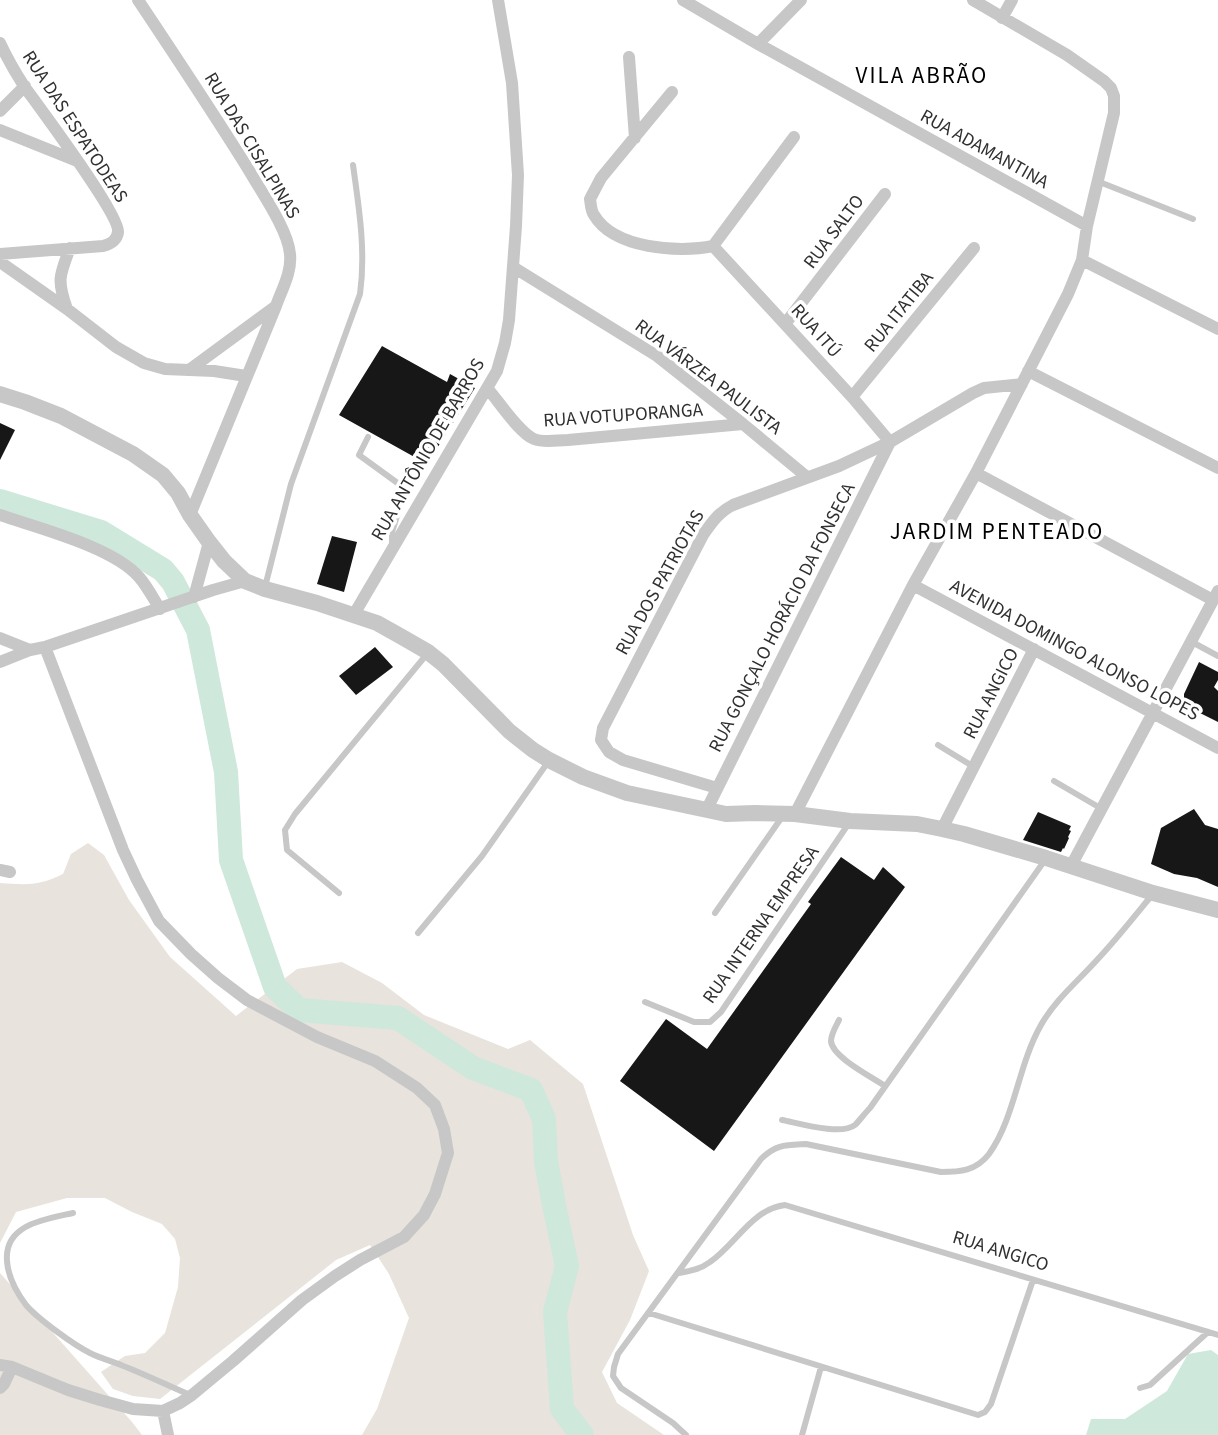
<svg xmlns="http://www.w3.org/2000/svg" width="1218" height="1435" font-family="'Source Sans 3',sans-serif">
	<rect width="100%" height="100%" fill="#fff"/>
	<!-- green -->
	<path fill="#e8e3dc" d="M88 843 104 855 129 900 170 957 236 1016 297 969 342 962 382 983 424 1015 508 1049 530 1040 583 1084 633 1235 649 1271 630 1320 602 1372 617 1403 664 1435H362L377 1409 409 1318 389 1274 370 1245 336 1260 160 1399 133 1396 113 1389 101 1372 125 1356 145 1353 165 1333 178 1287 180 1258 175 1239 162 1224 132 1212 105 1198H67L16 1212 0 1243V883C27 885 39 886 63 874L71 854Z
		M0 1273 132 1422 142 1435H0Z"/>
	<!-- water -->
	<path fill="#cee8dc" d="M1211 1350 1218 1355V1435H1086L1091 1419H1125L1167 1391 1188 1354Z"/>
	<g fill="none" stroke-linecap="round" stroke-linejoin="round">
		<!-- river -->
		<path stroke="#cee8dc" stroke-width="24" d="M0 501 101 532 163 570 173 582 198 630 226 772 231 860 275 987 299 1010 398 1018 473 1068 531 1090 544 1119 546 1161 554 1205 567 1266 555 1312 562 1409 582 1435"/>
	</g>
	<!-- building -->
	<path fill="#171717" d="M382 346 447 382 450 374 475 388 427 464 339 415Z
		M0 423 15 430 0 460Z
		M332 536 357 542 344 592 317 584Z
		M375 647 393 667 356 695 339 676Z
		M1199 662 1218 672V680L1214 687 1218 691V722L1188 707 1184 698V694Z
		M1194 809 1205 825 1218 829V887L1197 878 1174 874 1151 864 1161 828Z
		M1038 812 1071 826 1069 830 1071 831 1068 837 1069 838 1064 849 1063 848 1061 852 1023 840Z
		M841 857 874 880 883 867 905 887 714 1151 620 1081 666 1019 707 1049 811 904 808 902Z"/>
	<g fill="none" stroke-linecap="round" stroke-linejoin="round">
		<!-- service -->
		<path stroke="#c7c7c7" stroke-width="6" d="M1097 181 1193 219
			M368 437 359 455 403 487 405 490 392 532V543
			M265 587 291 484 360 294C366 251 359 208 353 165
			M1192 642 1218 656
			M938 745 974 767
			M1054 781 1102 809
			M339 893 287 850 285 830 295 814 427 654
			M715 913 782 817
			M418 933 482 856 548 762
			M645 1002 694 1022H710L721 1012 849 823
			M839 1020C836 1026 831 1034 831 1041 832 1057 872 1077 885 1086
			M782 1120C798 1123 841 1136 855 1125 860 1120 865 1113 870 1108L1045 860
			M73 1213C46 1219 4 1224 7 1261 8 1276 17 1293 26 1305 38 1319 74 1345 90 1353 100 1358 111 1361 121 1365 144 1374 167 1385 190 1395
			M679 1273C690 1271 701 1269 710 1262 736 1244 752 1209 785 1205L1218 1335
			M649 1313 978 1415 985 1412 991 1404 1033 1280
			M1140 1388 1150 1385 1208 1332
			M686 1435 673 1423 621 1388 613 1376 614 1367 618 1354 761 1159C776 1144 786 1145 806 1144L941 1172C960 1172 976 1171 989 1154 1015 1118 1018 1065 1041 1025 1055 1000 1077 982 1096 961 1116 940 1134 917 1152 895
			M802 1435 821 1367"/>
		<!-- minor -->
		<path stroke="#c7c7c7" stroke-width="12" d="M138 0C176 57 214 114 250 172 262 193 288 230 290 254 292 272 282 289 276 306L190 515
			M683 0 758 44 1087 226
			M1002 18 1012 0
			M0 43C7 58 15 72 24 86 39 107 120 215 118 232 117 241 110 244 103 246L0 254
			M758 44 801 0
			M629 57 635 138
			M672 92 601 178 590 199C591 205 591 211 594 215 614 249 679 253 713 246L794 137
			M0 111 25 86
			M0 130 77 161
			M713 246 852 397 890 442
			M1082 260 1218 329
			M0 262 67 309 116 347 144 363 165 369 214 371 246 376
			M513 267 657 356 743 424 807 477
			M67 309C57 281 59 276 70 248
			M785 324 885 194
			M189 370 276 306
			M1028 371 1218 468
			M487 388C498 400 519 433 534 439 544 443 557 440 568 440L743 424
			M852 397 974 248
			M976 473 1213 600
			M0 515C38 528 113 547 139 577 147 586 153 598 160 609
			M913 585 1218 748
			M194 597 209 542
			M353 616 497 371 505 343 509 320 516 226 518 175 512 83 498 0
			M0 638 30 650
			M0 662 30 650 45 647 213 590 245 581
			M717 788 623 760 609 752 601 740 603 728 703 535C712 522 719 512 733 505L839 466 890 442 973 393 984 388 1022 384
			M707 809 890 442
			M795 814 913 585 976 473 1068 294 1082 260 1087 226 1114 113V96L1111 88 1104 81 1067 55 973 0
			M942 829 1034 649
			M1071 866 1218 591
			M0 870 10 872
			M0 1365 12 1367 68 1390 100 1400 133 1409 163 1411 180 1403 192 1395 233 1361 302 1300 335 1276 360 1260 404 1237 424 1215 435 1194 448 1153 444 1129 435 1105 417 1088 375 1061 317 1037 247 1000 218 978 191 954 159 921 137 880 123 850 45 647
			M0 1388 4 1384 12 1367
			M163 1411 168 1435"/>
		<!-- tertiary -->
		<path stroke="#c7c7c7" stroke-width="16" d="M0 394 25 402 61 416 133 454 163 475 178 493 190 515 209 542 224 561 245 581 265 589 317 603 377 623 402 637 428 652 443 664 509 731 533 750 549 760 583 777 627 793 726 814 755 813 795 814 850 821 917 824 942 829 964 834 1046 858 1153 893 1218 910"/>
	</g>
	<g text-anchor="middle" stroke-width="7" stroke-linejoin="round" paint-order="stroke">
		<!-- street labels -->
		<g font-size="19" fill="#303030" stroke="#fff">
			<text transform="translate(76 126) rotate(57)" y="7">RUA DAS ESPATODEAS</text>
			<text transform="translate(253 145) rotate(59)" y="7">RUA DAS CISALPINAS</text>
			<text transform="translate(985 148) rotate(29)" y="7">RUA ADAMANTINA</text>
			<text transform="translate(833 231) rotate(-53)" y="7">RUA SALTO</text>
			<text transform="translate(898 311) rotate(-51)" y="7">RUA ITATIBA</text>
			<text transform="translate(817 330) rotate(48)" y="7">RUA ITÚ</text>
			<text transform="translate(709 376) rotate(37)" y="7">RUA VÁRZEA PAULISTA</text>
			<text transform="translate(623 414) rotate(-4)" y="7">RUA VOTUPORANGA</text>
			<text transform="translate(427 449) rotate(-60)" y="7">RUA ANTÔNIO DE BARROS</text>
			<text transform="translate(659 582) rotate(-61)" y="7">RUA DOS PATRIOTAS</text>
			<text transform="translate(781 617) rotate(-63)" y="7">RUA GONÇALO HORÁCIO DA FONSECA</text>
			<text transform="translate(1075 649) rotate(28)" y="7">AVENIDA DOMINGO ALONSO LOPES</text>
			<text transform="translate(990 693) rotate(-63)" y="7">RUA ANGICO</text>
			<text transform="translate(760 924) rotate(-55)" y="7">RUA INTERNA EMPRESA</text>
			<text transform="translate(1001 1250) rotate(17)" y="7">RUA ANGICO</text>
		</g>
		<!-- quarter labels -->
		<g font-size="23" letter-spacing="2" fill="#000" stroke="#fff">
			<text x="922" y="83">VILA ABRÃO</text>
			<text x="997" y="539">JARDIM PENTEADO</text>
		</g>
	</g>
</svg>
